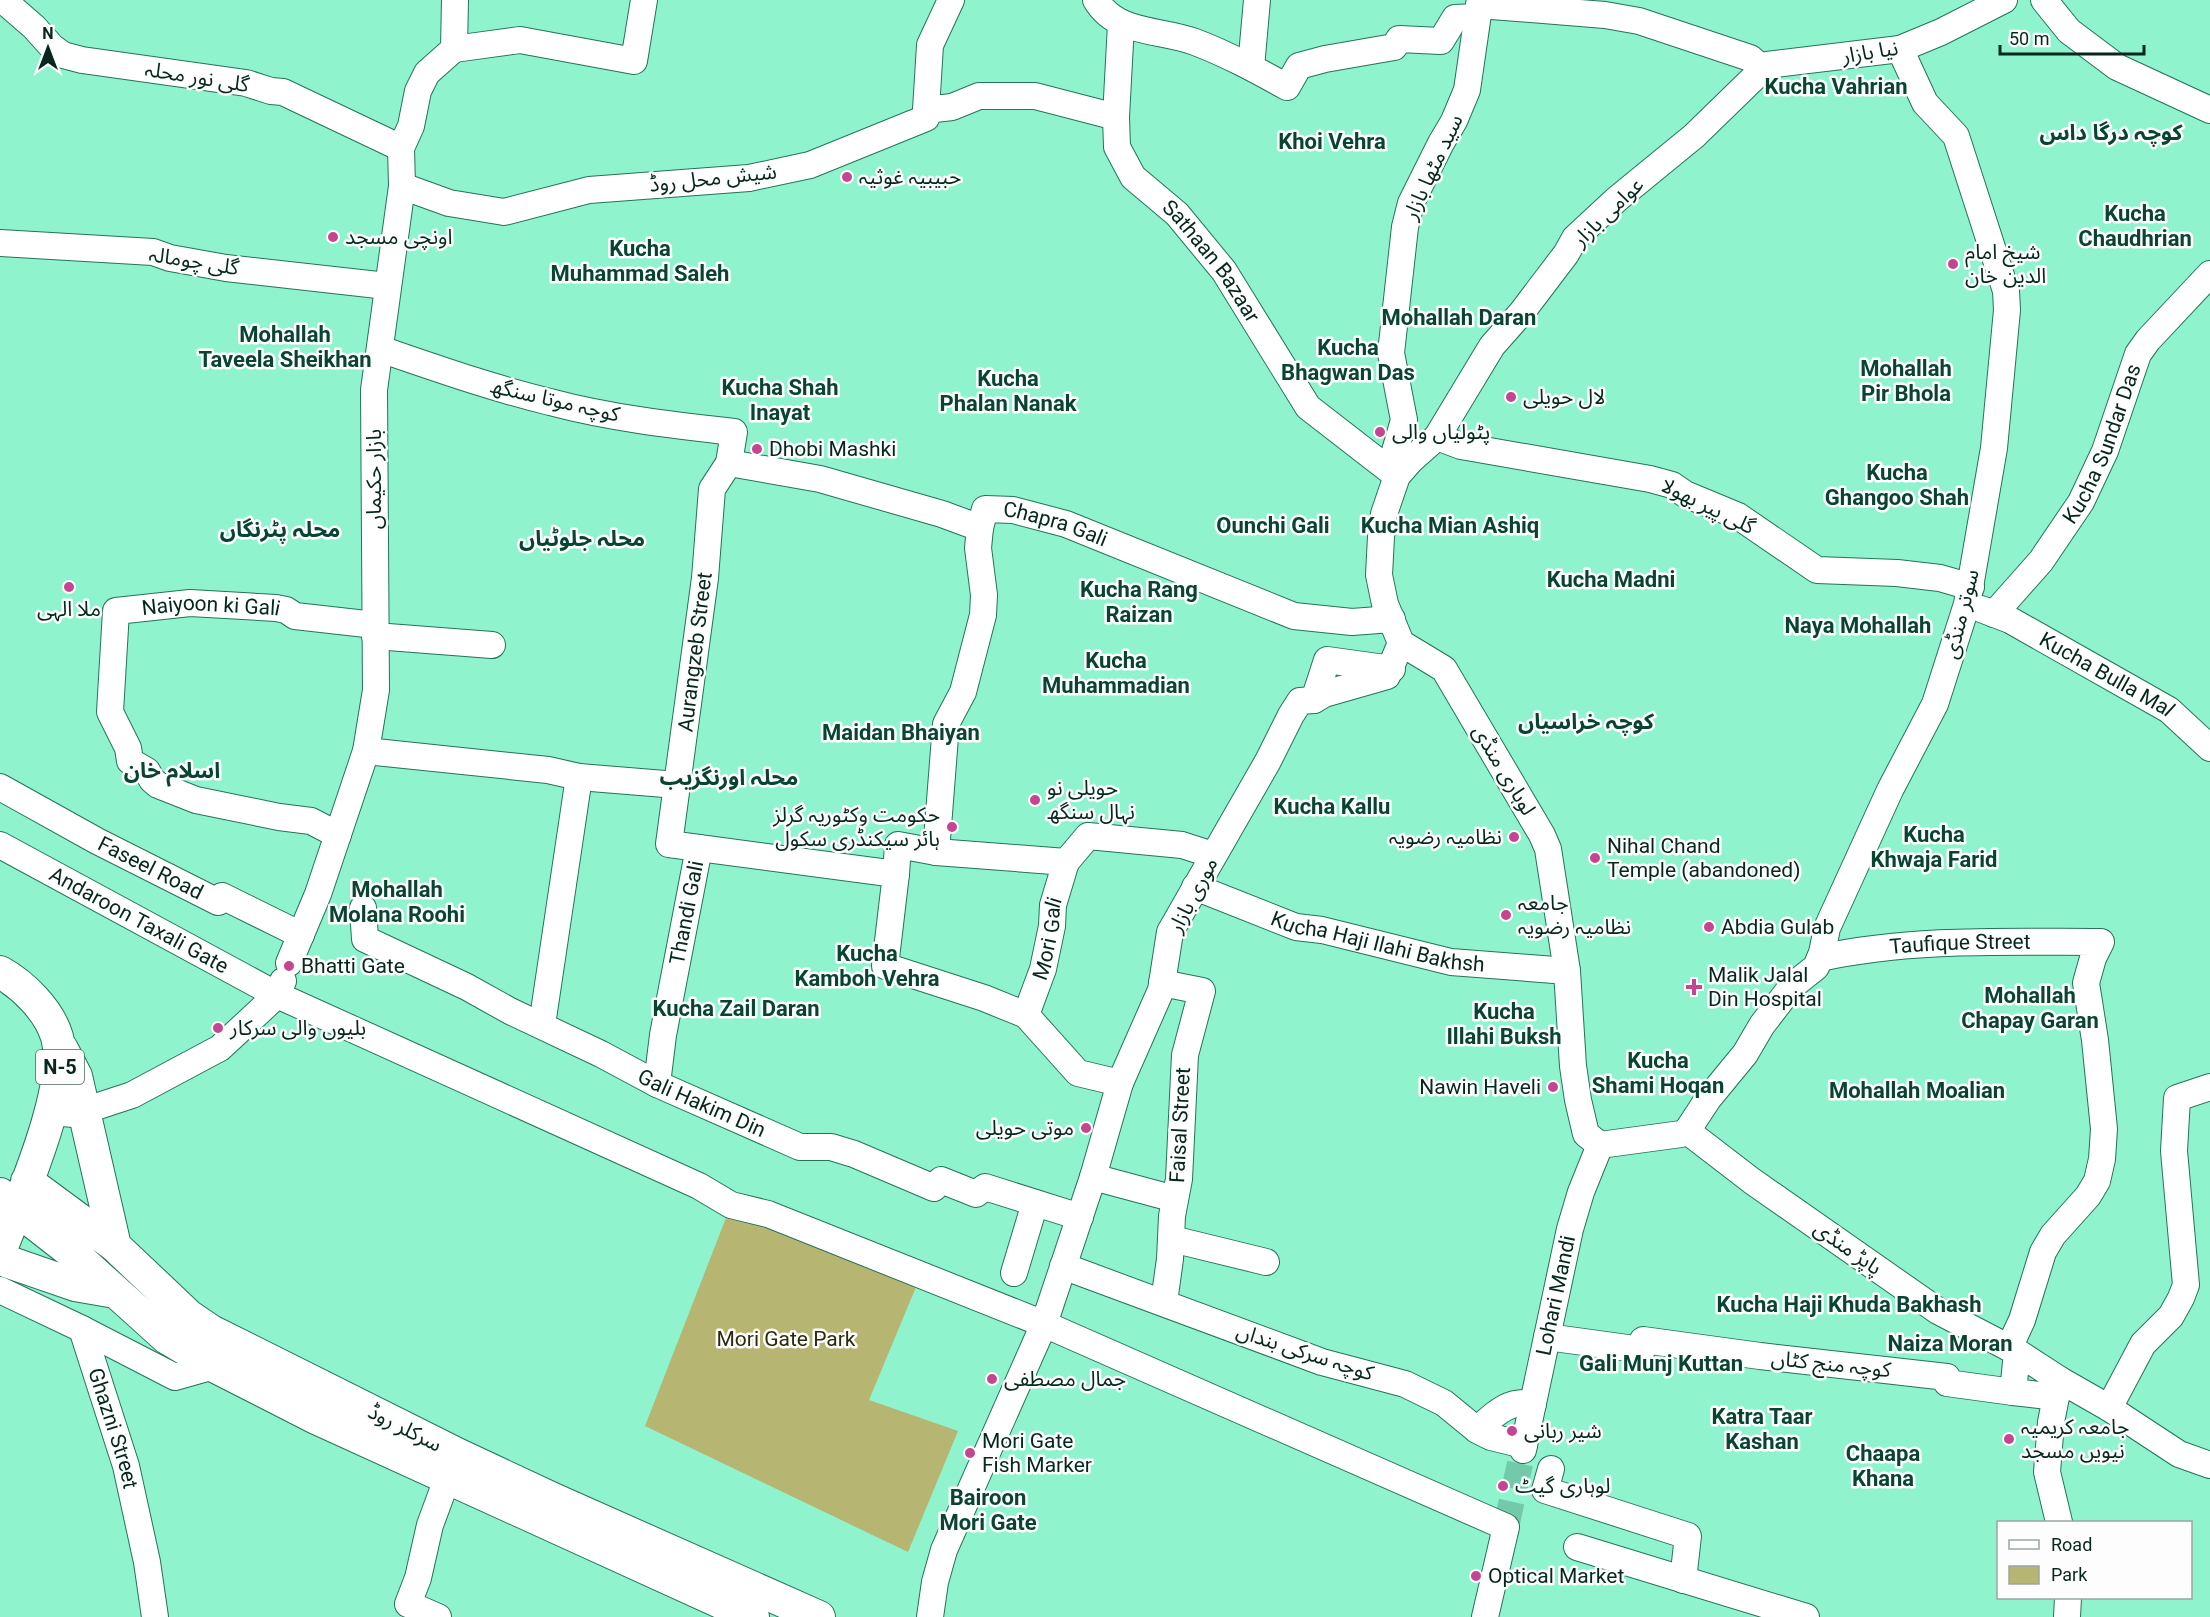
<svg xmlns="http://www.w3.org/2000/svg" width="2210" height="1617" font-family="Roboto,'Noto Sans Arabic',sans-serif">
	<rect width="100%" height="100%" fill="#8ff3ce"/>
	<!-- green -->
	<path fill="#b6b571" d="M731 1205 921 1275 869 1400 958 1431 908 1552 645 1426Z"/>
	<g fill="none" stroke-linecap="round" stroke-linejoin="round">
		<!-- minor-tunnel -->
		<path stroke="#73caaa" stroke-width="26" stroke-dasharray="26 13" stroke-linecap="butt" d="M1506 1527 1523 1450"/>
		<defs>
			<g id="minor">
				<path d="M3 0 34 27 52 47 63 55 82 60 246 83 271 91 283 92 401 148"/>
				<path d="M1096 0C1117 35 1161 29 1195 42 1227 54 1258 71 1287 87L1299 66 1325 59 1394 47 1399 39 1441 41 1455 18 1477 17"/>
				<path d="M2044 0 2069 31 2117 67 2210 110"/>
				<path d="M1479 5 1605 15 1639 21 1750 58 1763 69"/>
				<path id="s1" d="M1121 24 1116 117 1117 147 1133 177 1177 214 1224 271 1308 407 1397 476"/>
				<path d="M454 49 520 40 634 61 644 0"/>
				<path d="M1251 67 1257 0"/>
				<path d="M926 110 930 45 951 0"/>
				<path d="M402 186 449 203 504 212 589 190 749 178 810 165 926 118V110L952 107 979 96H1035L1116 117"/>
				<path d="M0 243 153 252 170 258 226 268 387 286"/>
				<path d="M380 349C436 368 492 388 550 402 610 418 672 425 734 432L729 463 712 489 705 578 669 844 896 874 885 966 984 998 1026 1015 1078 1073 1120 1083"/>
				<path d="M1437 437 1461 446 1650 479 1672 485 1685 494 1738 516 1817 570 1897 573 1940 578 1971 587"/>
				<path id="s2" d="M729 463 820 479 942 514 980 528 985 509 1013 510 1066 524 1294 616 1352 622 1392 619"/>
				<path d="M1397 476 1393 458 1404 420 1391 353 1405 227 1411 203 1441 143 1454 121 1467 90 1480 0"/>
				<path id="s3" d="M1981 609 2010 620 2169 710 2210 748"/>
				<path id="s4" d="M1994 614 2041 561 2081 502 2105 451 2138 354 2148 340 2210 274"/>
				<path d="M375 636 492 645"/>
				<path d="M1314 700 1327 660 1392 669"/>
				<path d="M366 751 548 770 579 777 677 785"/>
				<path id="s5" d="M0 787 97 841 218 902 222 896 301 935"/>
				<path id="s6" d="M338 835 311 821 279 817 196 800 158 785 152 780 147 771 130 761 128 748 110 712 116 611 190 603 276 608 286 610 295 616 375 625"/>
				<path id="s7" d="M0 845 277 995 699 1186 731 1205 768 1214 1044 1324 1506 1527 1485 1617"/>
				<path d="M936 852 946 724 963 692 983 615 984 595 978 548 980 528"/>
				<path d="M896 874 898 845 936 852 1066 862 1088 836 1182 845 1213 855"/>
				<path id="s8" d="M1195 887 1296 927 1322 930 1451 962 1567 971"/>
				<path id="s9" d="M363 908 365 939 467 987 510 1011 601 1054 657 1084 800 1147H831L854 1154 934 1188 941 1180 976 1194 985 1187 1080 1217"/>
				<path id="s10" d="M1820 958C1912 938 2007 942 2101 942L2093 958 2086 983 2095 1040 2104 1129 2102 1159 2097 1181 2088 1196 2053 1235 2043 1252 2022 1320 2009 1348"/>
				<path d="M289 963 318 894 366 751 376 690 374 390 402 186 401 148 411 126 418 91 427 73 454 49 455 0"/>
				<path d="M1162 983 1202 991 1185 1055 1179 1179 1172 1216 1170 1259 1164 1302"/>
				<path id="s11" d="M1026 1015 1043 969 1052 926 1053 905 1066 862"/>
				<path d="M542 1025 579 777"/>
				<path id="s12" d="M657 1084 663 1035 699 848"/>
				<path d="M50 1112 74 1114 132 1095 220 1048 277 995 283 981"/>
				<path d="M1687 1131 1708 1099 1745 1054 1762 1025 1792 986 1816 967 1822 953 1827 928 1890 790 1935 704 1967 604 1994 448 2007 310 2006 291 1956 136 1925 103 1900 49"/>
				<path d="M1687 1131 1752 1181 1938 1311 2017 1352 2060 1380 2056 1397 2013 1392 2017 1352"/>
				<path d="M1600 1145 1586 1134 1578 1100 1573 1066 1567 971 1548 849 1542 835 1444 669 1401 643 1385 604 1379 575 1381 537 1384 514 1397 476 1411 460 1437 437 1492 346 1522 312 1566 254 1575 238 1617 199 1694 136 1767 65 1900 49 1941 32 2004 0"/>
				<path d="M1600 1145 1681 1134 1687 1131"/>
				<path d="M1093 1177 1175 1199"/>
				<path d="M1172 1239 1266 1262"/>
				<path d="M1063 1266 1322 1362 1405 1384 1444 1403 1477 1430C1494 1415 1508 1399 1533 1404"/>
				<path d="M1014 1273 1035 1203"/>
				<path id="s13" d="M0 1290 82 1329 126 1466 147 1562 155 1617"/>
				<path d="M82 1329 175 1377 214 1366"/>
				<path d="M1547 1337 1642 1350 1643 1340 1760 1356 1947 1377V1383L2013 1392"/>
				<path d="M2060 1380 2109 1408 2179 1454 2210 1465"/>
				<path d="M2056 1397 2051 1422 2047 1472 2059 1522"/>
				<path d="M2109 1408 2143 1344 2171 1316 2181 1298 2186 1285 2174 1151 2177 1098 2210 1087"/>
				<path d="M1477 1430 1491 1437 1524 1445"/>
				<path id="s14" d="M1523 1450 1570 1229 1581 1192 1600 1145"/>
				<path d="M1551 1469 1545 1490 1688 1536 1683 1580"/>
				<path d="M1577 1547 1806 1617"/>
				<path d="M438 1617 408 1604 418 1578 430 1525 447 1479"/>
				<path d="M930 1617 935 1582 944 1550 1044 1324 1093 1177 1120 1083 1161 990 1170 932 1268 761 1291 715 1300 701 1314 700 1324 694 1387 676 1401 643"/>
				<path d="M2067 1617 2068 1598"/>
			</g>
			<path id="major" d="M0 972C23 985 49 1010 57 1037 71 1087 19 1202 0 1252
				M62 1049 76 1076 115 1246
				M27 1181 115 1246 189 1316 211 1331 459 1455 553 1499 819 1617
				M0 1194 16 1209 75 1255 167 1338 214 1366 316 1418 753 1617
				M0 1259 75 1285 115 1292"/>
		</defs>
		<!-- minor casing -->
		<use href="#minor" stroke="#24735a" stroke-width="28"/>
		<!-- major casing -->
		<use href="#major" stroke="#24735a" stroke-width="34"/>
		<!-- minor -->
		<use href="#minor" stroke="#fff" stroke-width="26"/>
		<!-- major -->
		<use href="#major" stroke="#fff" stroke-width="32"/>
	</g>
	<!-- markers -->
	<g fill="#c44590" stroke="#fdfdfd" stroke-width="2">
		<circle cx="847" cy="177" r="6"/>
		<circle cx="333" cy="237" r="6"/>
		<circle cx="1953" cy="264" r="6"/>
		<circle cx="1511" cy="397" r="6"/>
		<circle cx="1380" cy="432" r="6"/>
		<circle cx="757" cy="449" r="6"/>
		<circle cx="69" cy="587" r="6"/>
		<circle cx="1035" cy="800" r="6"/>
		<circle cx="952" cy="827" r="6"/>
		<circle cx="1514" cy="837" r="6"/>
		<circle cx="1595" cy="858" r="6"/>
		<circle cx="1506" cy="915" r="6"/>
		<circle cx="1709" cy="927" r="6"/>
		<circle cx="289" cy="966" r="6"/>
		<path d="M1691 978h6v6h6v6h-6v6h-6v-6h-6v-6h6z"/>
		<circle cx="218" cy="1028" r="6"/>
		<circle cx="1553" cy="1087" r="6"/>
		<circle cx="1086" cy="1128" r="6"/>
		<circle cx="992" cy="1379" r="6"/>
		<circle cx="1512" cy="1431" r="6"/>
		<circle cx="2009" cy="1439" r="6"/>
		<circle cx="970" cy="1453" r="6"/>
		<circle cx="1503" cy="1486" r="6"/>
		<circle cx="1476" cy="1576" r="6"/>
	</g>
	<g text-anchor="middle" stroke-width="5" stroke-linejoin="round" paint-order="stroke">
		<!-- shield labels -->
		<rect fill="#fdfdfd" stroke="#4f6760" stroke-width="1.5" x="36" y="1050" width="48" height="34" rx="4.5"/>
		<g font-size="20" font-weight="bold" fill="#05271c">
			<text x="60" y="1074">N-5</text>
		</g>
		<!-- street labels -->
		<g font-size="21" fill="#05271c" stroke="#fdfdfd">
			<text transform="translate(1870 52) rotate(-9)" y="7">نیا بازار</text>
			<text transform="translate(197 77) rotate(9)" y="7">گلی نور محلہ</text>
			<text transform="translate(1433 167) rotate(-65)" y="7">سید مٹھا بازار</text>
			<text transform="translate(713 178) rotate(-6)" y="7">شیش محل روڈ</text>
			<text transform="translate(1608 212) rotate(-44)" y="7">عوامی بازار</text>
			<text transform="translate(194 261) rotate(9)" y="7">گلی چومالہ</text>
			<text dy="7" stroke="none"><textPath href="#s1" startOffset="273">Sathaan Bazaar</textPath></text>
			<text transform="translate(555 400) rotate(13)" y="7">کوچہ موتا سنگھ</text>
			<text dy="7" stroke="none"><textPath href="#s4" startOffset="204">Kucha Sundar Das</textPath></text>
			<text transform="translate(374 479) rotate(-90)" y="7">بازار حکیماں</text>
			<text transform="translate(1708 506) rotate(26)" y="7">گلی پیر بھولا</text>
			<text dy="7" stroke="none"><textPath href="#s2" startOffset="352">Chapra Gali</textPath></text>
			<text dy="7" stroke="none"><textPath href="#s6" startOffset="476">Naiyoon ki Gali</textPath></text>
			<text transform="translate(1961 614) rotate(-76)" y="7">سوتر منڈی</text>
			<text transform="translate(695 652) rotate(-83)" y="7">Aurangzeb Street</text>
			<text dy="7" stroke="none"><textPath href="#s3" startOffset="142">Kucha Bulla Mal</textPath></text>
			<text transform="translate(1504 770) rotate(59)" y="7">لوہاری منڈی</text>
			<text dy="7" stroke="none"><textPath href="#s5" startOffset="171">Faseel Road</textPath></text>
			<text transform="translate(1193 895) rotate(-62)" y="7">موری بازار</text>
			<text dy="7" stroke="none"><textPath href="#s12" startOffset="174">Thandi Gali</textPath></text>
			<text dy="7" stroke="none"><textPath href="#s7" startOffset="158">Andaroon Taxali Gate</textPath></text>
			<text dy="7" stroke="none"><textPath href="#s11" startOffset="80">Mori Gali</textPath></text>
			<text dy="7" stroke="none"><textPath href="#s8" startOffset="192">Kucha Haji Ilahi Bakhsh</textPath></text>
			<text dy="7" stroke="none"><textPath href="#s10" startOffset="141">Taufique Street</textPath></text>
			<text dy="7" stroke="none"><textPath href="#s9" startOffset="406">Gali Hakim Din</textPath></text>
			<text transform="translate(1180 1125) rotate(-87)" y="7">Faisal Street</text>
			<text transform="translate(1848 1248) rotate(35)" y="7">پاپڑ منڈی</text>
			<text dy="7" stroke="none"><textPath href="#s14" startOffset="158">Lohari Mandi</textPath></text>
			<text transform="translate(1305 1352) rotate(18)" y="7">کوچہ سرکی بنداں</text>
			<text transform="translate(1831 1364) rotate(6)" y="7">کوچہ منج کٹاں</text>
			<text dy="7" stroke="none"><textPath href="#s13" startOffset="195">Ghazni Street</textPath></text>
			<text transform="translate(405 1428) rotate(27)" y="7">سرکلر روڈ</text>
		</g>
		<!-- poi labels -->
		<g font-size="21" fill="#05271c" stroke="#fdfdfd" text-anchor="start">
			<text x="859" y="184">حبیبیہ غوثیہ</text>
			<text x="345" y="244">اونچی مسجد</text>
			<text x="1965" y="259">شیخ امام<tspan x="1965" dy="24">الدین خان</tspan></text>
			<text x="1523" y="404">لال حویلی</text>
			<text x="1392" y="439">پٹولیاں والی</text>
			<text x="769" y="456">Dhobi Mashki</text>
			<text x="69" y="616" text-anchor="middle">ملا الہی</text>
			<text x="1047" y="795">حویلی نو<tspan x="1047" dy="24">نہال سنگھ</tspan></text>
			<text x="940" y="822" text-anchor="end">حکومت وکٹوریہ گرلز<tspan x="940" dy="24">ہائر سیکنڈری سکول</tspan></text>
			<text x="1502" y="844" text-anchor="end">نظامیہ رضویہ</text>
			<text x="1607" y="853">Nihal Chand<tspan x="1607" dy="24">Temple (abandoned)</tspan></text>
			<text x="1518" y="910">جامعہ<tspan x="1518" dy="24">نظامیہ رضویہ</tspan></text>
			<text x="1721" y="934">Abdia Gulab</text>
			<text x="301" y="973">Bhatti Gate</text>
			<text x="1708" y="982">Malik Jalal<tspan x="1708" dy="24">Din Hospital</tspan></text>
			<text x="230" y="1035">بلیوں والی سرکار</text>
			<text x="1541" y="1094" text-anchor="end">Nawin Haveli</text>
			<text x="1074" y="1135" text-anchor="end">موتی حویلی</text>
			<text x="1004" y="1386">جمال مصطفی</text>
			<text x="2021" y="1434">جامعہ کریمیہ<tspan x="2021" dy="24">نیویں مسجد</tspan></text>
			<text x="1524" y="1438">شیر ربانی</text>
			<text x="982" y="1448">Mori Gate<tspan x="982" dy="24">Fish Marker</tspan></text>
			<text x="1515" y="1493">لوہاری گیٹ</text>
			<text x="1488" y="1583">Optical Market</text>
		</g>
		<!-- park labels -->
		<g font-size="21" fill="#2c2c0c" stroke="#fdfdfd">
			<text x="786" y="1346">Mori Gate Park</text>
		</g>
		<!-- neighbourhood labels -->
		<g font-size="22" font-weight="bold" fill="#094433" stroke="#fdfdfd">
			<text x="1836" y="94">Kucha Vahrian</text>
			<text x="2111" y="140">کوچہ درگا داس</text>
			<text x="1332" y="149">Khoi Vehra</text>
			<text x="2135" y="221">Kucha<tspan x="2135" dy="25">Chaudhrian</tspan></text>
			<text x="640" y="256">Kucha<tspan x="640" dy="25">Muhammad Saleh</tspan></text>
			<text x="1459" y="325">Mohallah Daran</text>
			<text x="285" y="342">Mohallah<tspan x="285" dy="25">Taveela Sheikhan</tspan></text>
			<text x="1348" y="355">Kucha<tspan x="1348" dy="25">Bhagwan Das</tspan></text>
			<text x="1906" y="376">Mohallah<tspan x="1906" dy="25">Pir Bhola</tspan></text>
			<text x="1008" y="386">Kucha<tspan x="1008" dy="25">Phalan Nanak</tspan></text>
			<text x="780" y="395">Kucha Shah<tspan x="780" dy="25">Inayat</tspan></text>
			<text x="1897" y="480">Kucha<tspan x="1897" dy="25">Ghangoo Shah</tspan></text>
			<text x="1273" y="533">Ounchi Gali</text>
			<text x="1450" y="533">Kucha Mian Ashiq</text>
			<text x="280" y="537">محلہ پٹرنگاں</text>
			<text x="582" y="546">محلہ جلوٹیاں</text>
			<text x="1611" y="587">Kucha Madni</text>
			<text x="1139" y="597">Kucha Rang<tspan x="1139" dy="25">Raizan</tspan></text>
			<text x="1858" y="633">Naya Mohallah</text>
			<text x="1116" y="668">Kucha<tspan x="1116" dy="25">Muhammadian</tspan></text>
			<text x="1586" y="729">کوچہ خراسیاں</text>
			<text x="901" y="740">Maidan Bhaiyan</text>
			<text x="172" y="778">اسلام خان</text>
			<text x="729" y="785">محلہ اورنگزیب</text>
			<text x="1332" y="814">Kucha Kallu</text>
			<text x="1934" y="842">Kucha<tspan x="1934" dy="25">Khwaja Farid</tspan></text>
			<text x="397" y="897">Mohallah<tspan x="397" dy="25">Molana Roohi</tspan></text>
			<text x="867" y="961">Kucha<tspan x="867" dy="25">Kamboh Vehra</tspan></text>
			<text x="2030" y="1003">Mohallah<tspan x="2030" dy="25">Chapay Garan</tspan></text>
			<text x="736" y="1016">Kucha Zail Daran</text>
			<text x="1504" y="1019">Kucha<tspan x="1504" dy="25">Illahi Buksh</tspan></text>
			<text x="1658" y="1068">Kucha<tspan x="1658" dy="25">Shami Hoqan</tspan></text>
			<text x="1917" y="1098">Mohallah Moalian</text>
			<text x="1849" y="1312">Kucha Haji Khuda Bakhash</text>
			<text x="1950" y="1351">Naiza Moran</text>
			<text x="1661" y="1371">Gali Munj Kuttan</text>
			<text x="1762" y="1424">Katra Taar<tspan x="1762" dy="25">Kashan</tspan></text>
			<text x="1883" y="1461">Chaapa<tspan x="1883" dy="25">Khana</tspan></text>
			<text x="988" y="1505">Bairoon<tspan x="988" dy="25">Mori Gate</tspan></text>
		</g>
	</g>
	<!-- legend -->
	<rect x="1997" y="1521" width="195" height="78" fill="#fdfdfd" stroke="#9aa7a3" stroke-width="1.5"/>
	<rect x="2009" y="1540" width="30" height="9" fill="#ffffff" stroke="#9aa7a3" stroke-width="1.5"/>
	<text x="2051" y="1551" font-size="18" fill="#05271c">Road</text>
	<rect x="2009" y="1566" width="30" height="18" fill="#b6b571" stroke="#9aa7a3" stroke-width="1.5"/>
	<text x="2051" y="1581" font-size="18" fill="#05271c">Park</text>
	<!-- north arrow -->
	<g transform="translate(48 48)" stroke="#fdfdfd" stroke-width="4.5" paint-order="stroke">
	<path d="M0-4.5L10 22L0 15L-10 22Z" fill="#05271c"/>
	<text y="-9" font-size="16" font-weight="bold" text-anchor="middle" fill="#05271c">N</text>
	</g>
	<!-- scale -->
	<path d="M2000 45v9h144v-9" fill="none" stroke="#05271c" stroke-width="3"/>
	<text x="2009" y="45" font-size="18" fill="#05271c" stroke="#fdfdfd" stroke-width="4.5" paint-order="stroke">50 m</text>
</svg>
